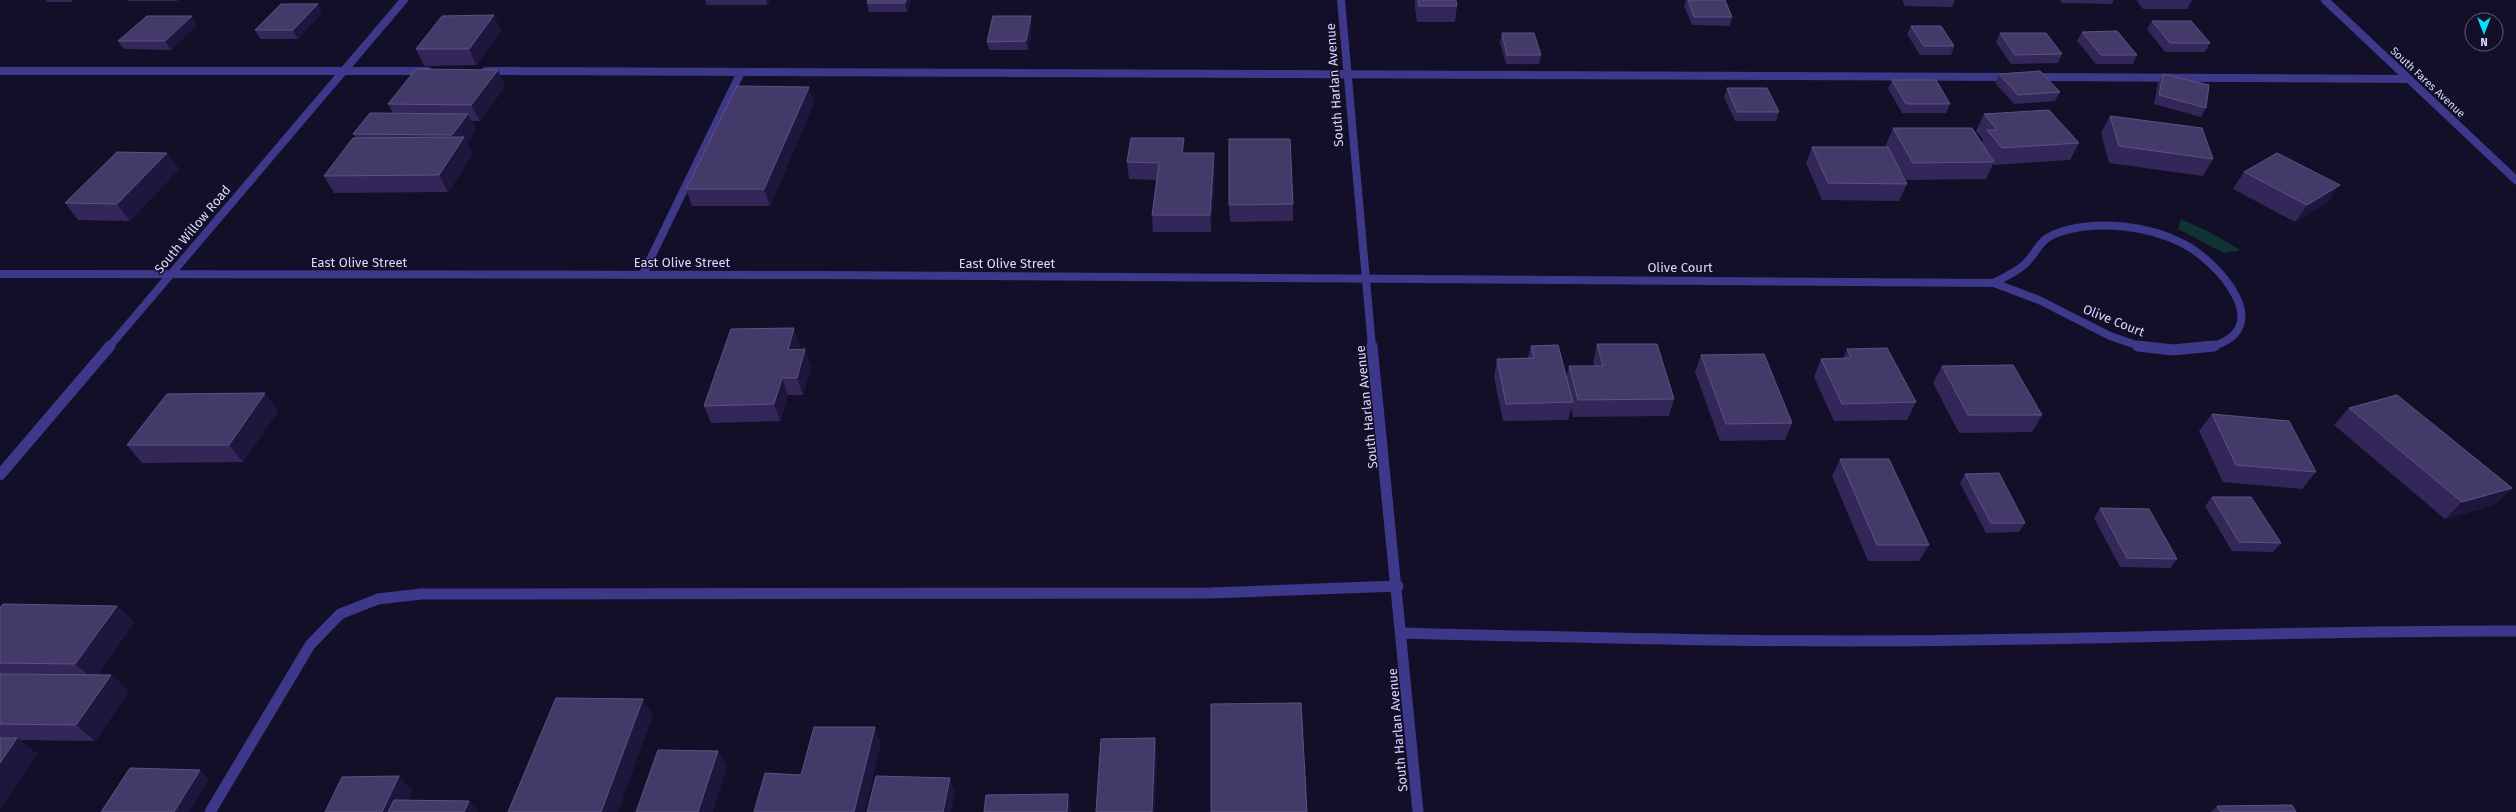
<svg xmlns="http://www.w3.org/2000/svg" width="2516" height="812" font-family="'Fira Sans',sans-serif">
	<rect width="100%" height="100%" fill="#140f29"/>
	<!-- green -->
	<path fill="#123333" d="M2181 219 2213 234 2240 250 2224 253 2178 229Z"/>
	<g fill="none" stroke-linecap="round" stroke-linejoin="round">
		<!-- service-far1 -->
		<path stroke="#3d388a" stroke-width="8" d="M0 71H428
			M486 71 2012 77
			M2032 77 2408 79
			M643 274 741 72"/>
		<!-- service -->
		<path stroke="#3d388a" stroke-width="11" d="M1402 633C1590 638 1779 643 1967 640 2150 638 2333 630 2516 631
			M210 812 310 645 340 614 378 599 421 594 1210 593 1398 586"/>
		<!-- minor-far1 -->
		<path stroke="#3d388a" stroke-width="8" d="M1341 0 1372 347
			M2325 0 2516 180
			M0 274 822 275 1994 283
			M1994 283 2039 300 2110 336 2142 347
			M1994 283C2004 277 2017 272 2025 264 2041 248 2037 239 2063 231 2100 220 2148 226 2182 243 2218 261 2279 329 2210 347
			M109 347 404 0"/>
		<!-- minor -->
		<path stroke="#3d388a" stroke-width="11" d="M1372 346 1418 812
			M2138 346 2173 350 2214 346
			M0 475 110 346"/>
	</g>
	<!-- wall -->
	<path fill="#322758" d="M46 0H73L71 2H47Z
		M128 0H178L177 1H128Z
		M705 0H770L767 5H707Z
		M868 0H911L907 12H869L867 3Z
		M1415 0H1456L1457 6 1455 22H1417L1415 7Z
		M1686 0H1725L1732 17 1730 26 1692 25 1684 6Z
		M1902 0H1955L1952 7 1905 6Z
		M2060 0H2114L2112 4 2062 3Z
		M2136 0H2192L2187 9H2143Z
		M322 13 298 39H260L255 30Z
		M2152 21 2210 43 2205 52H2165L2147 29Z
		M197 25 171 50 124 49 118 41Z
		M1032 25 1028 50H989L987 42Z
		M1911 26 1954 46 1951 55H1920L1907 34Z
		M501 31 476 65 424 66 416 49Z
		M2082 32 2137 55 2133 64H2096L2077 41Z
		M1502 33 1541 55 1539 64H1506L1500 42Z
		M2000 33 2062 54 2058 63 2011 64 1996 42Z
		M1999 74 2060 92 2055 101 2014 104 1995 83Z
		M2163 74 2206 108 2201 117 2154 104 2158 83Z
		M1892 80 1950 104 1946 113H1902L1888 89Z
		M505 86 480 121H472L476 130 467 143 473 154 448 192 334 193 324 176 356 138 353 134 393 113 388 104Z
		M1727 88 1779 112 1776 121H1735L1724 97Z
		M814 103 770 206H692L686 189Z
		M1984 114 2079 143 2070 160 1994 165 1993 164 1986 179 1906 180 1891 154 1907 184 1899 201 1822 200 1806 163 1812 147H1887L1886 145 1893 128 1982 142 1983 139 1976 131Z
		M2110 116 2213 159 2203 176 2109 163 2101 133Z
		M167 153 179 169 130 221 78 220 65 203Z
		M1184 153 1215 170 1211 232H1153L1152 215 1157 180 1129 179 1127 162Z
		M2244 172 2328 202 2295 222 2233 189Z
		M1293 204V221L1230 222 1229 205Z
		M1597 344 1674 399 1669 416 1573 417 1571 408 1568 420 1503 421 1494 377 1497 359 1528 358 1531 346 1566 379 1569 366H1594L1593 362Z
		M800 345 799 349 811 366 803 395H788L780 421 711 423 704 406Z
		M1847 349 1916 402 1907 420 1834 421 1814 377 1821 359H1843Z
		M1701 355 1792 423 1785 440 1720 441 1695 372Z
		M1942 366 2042 415 2032 432 1959 433 1933 383Z
		M2349 408 2512 488 2494 505 2445 519 2334 425Z
		M278 411 243 462 142 463 127 445Z
		M2212 414 2316 472 2302 489 2223 482 2199 431Z
		M1840 459 1929 545 1919 561H1868L1832 476Z
		M1965 474 2025 523 2019 532 1986 533 1960 483Z
		M2212 497 2281 543 2273 552 2232 551 2205 506Z
		M2100 508 2177 559 2170 568 2120 567 2094 518Z
		M117 606 134 623 97 675H111L129 691 95 741 19 740 37 754 0 809V608Z
		M2217 806 2296 812H2211Z"/>
	<!-- shaded-wall -->
	<path fill="#1e163d" d="M766 0H770L767 5Z
		M906 0H911L907 12 905 3Z
		M318 4 322 13 298 39 293 30Z
		M494 15 501 31 476 65 469 49Z
		M192 16 197 25 171 50 165 41Z
		M1031 16 1032 25 1028 50 1026 41Z
		M498 70 505 86 480 121 471 105Z
		M809 87 814 103 770 206 764 189Z
		M468 114 476 130 467 143 473 154 448 192 439 175 458 146 452 135Z
		M1184 138V155L1182 153Z
		M167 153 179 169 130 221 117 204Z
		M1214 153 1215 170 1211 232 1210 215Z
		M2340 185 2328 202 2295 222 2307 205Z
		M794 328 800 345 794 367 788 350Z
		M805 349 811 366 803 395 797 378Z
		M782 378 788 395 780 421 774 404Z
		M265 393 278 411 243 462 229 445Z
		M2512 488 2494 505 2445 519 2462 502Z
		M117 606 134 623 94 680 75 664Z
		M111 675 129 691 95 741 76 725Z
		M643 699 653 715 618 812H601Z
		M875 727 881 743 865 812H854Z
		M17 738 37 754 0 809V763Z
		M1155 738 1157 754 1155 812H1152Z
		M718 751 727 767 713 812H698Z
		M200 770 209 779 189 812H174Z
		M399 776 413 791 403 812H382Z
		M950 778 955 793 951 812H943Z
		M1068 794 1072 810 1071 812H1067Z
		M469 801 479 812H464Z"/>
	<!-- building -->
	<path fill="#443a6a" stroke="#5c5381" d="M868 0H906L905 3H867Z
		M1418 0H1456L1457 6H1419Z
		M1688 0H1725L1732 17H1694Z
		M281 4H318L293 30H255Z
		M494 15 469 49H416L442 16Z
		M147 16H192L165 41H118Z
		M993 16H1031L1026 41 987 42Z
		M2152 21H2191L2210 43H2170Z
		M1911 26H1941L1954 46H1924Z
		M2117 31 2137 55H2101L2082 32Z
		M1502 33H1534L1541 55H1507Z
		M2000 33H2046L2062 54 2015 55Z
		M416 69 498 70 471 105 388 104Z
		M2040 71 2060 92 2018 95 1999 74Z
		M2163 74 2209 85 2206 108 2159 95Z
		M1892 80H1936L1950 104H1906Z
		M737 86 809 87 764 189H686Z
		M1727 88H1767L1779 112H1737Z
		M2049 110 2079 143 2002 148 1987 130H1997L1984 114Z
		M370 113 468 114 452 135 353 134Z
		M2110 116 2202 128 2213 159 2119 146Z
		M1893 128H1972L1994 162 1913 163Z
		M464 137 439 175 324 176 353 138Z
		M1131 138H1184L1182 153H1214L1210 215H1152L1159 163 1127 162Z
		M1229 139H1290L1293 204 1229 205Z
		M1812 147H1888L1907 184 1828 183Z
		M117 152 167 153 117 204 65 203Z
		M2277 153 2340 185 2307 205 2244 172Z
		M794 328 788 350 805 349 797 378H782L774 404 704 406 731 329Z
		M1597 344H1657L1674 399 1578 400 1569 366H1603Z
		M1558 345 1573 402 1506 404 1497 359 1534 358 1531 346Z
		M1887 348 1916 402 1842 404 1821 359 1851 358 1847 349Z
		M1764 354 1792 423 1726 424 1701 355Z
		M2013 365 2042 415H1968L1942 366Z
		M265 393 229 445H127L167 394Z
		M2397 395 2512 488 2462 502 2349 408Z
		M2212 414 2289 421 2316 472 2236 465Z
		M1840 459H1889L1929 545H1877Z
		M1999 473 2025 523H1991L1965 474Z
		M2212 497H2251L2281 543 2239 542Z
		M2100 508 2149 509 2177 559 2127 558Z
		M3 604 117 606 75 664 0 663V608Z
		M0 674 111 675 76 725 0 724Z
		M556 698 643 699 601 812H508Z
		M1301 703 1307 812H1211V704Z
		M814 727H875L854 812H754L765 773 801 775Z
		M0 738H17L0 763Z
		M1155 738 1152 812H1096L1101 739Z
		M658 750 718 751 698 812H636Z
		M130 768 200 770 174 812H101Z
		M399 776 382 812H325L342 777Z
		M876 776 950 778 943 812H867Z
		M1068 794 1067 812H984L986 795Z
		M394 800 469 801 464 812H388Z
		M2292 805 2296 812H2221L2217 806Z"/>
	<g text-anchor="middle" stroke-width="3" stroke-linejoin="round" paint-order="stroke">
		<!-- far-street labels -->
		<g font-size="11" fill="#dcd7ff" stroke="#140f29">
			<text transform="translate(2428 82) rotate(43)" y="4">South Fares Avenue</text>
		</g>
		<!-- street labels -->
		<g font-size="13" fill="#dcd7ff" stroke="#140f29">
			<text transform="translate(1334 85) rotate(-94)" y="5">South Harlan Avenue</text>
			<text transform="translate(192 229) rotate(-50)" y="5">South Willow Road</text>
			<text x="359" y="267">East Olive Street</text>
			<text x="682" y="267">East Olive Street</text>
			<text x="1007" y="268">East Olive Street</text>
			<text x="1680" y="272">Olive Court</text>
			<text transform="translate(2114 320) rotate(22)" y="5">Olive Court</text>
			<text transform="translate(1366 407) rotate(-96)" y="5">South Harlan Avenue</text>
			<text transform="translate(1397 730) rotate(-95)" y="5">South Harlan Avenue</text>
		</g>
	</g>
	<!-- north arrow -->
	<g transform="translate(2484 32) rotate(180)"><circle r="19" fill="#140f29" stroke="#645f7f"/>
	<path d="M0-3L7 15L0 10L-7 15Z" fill="#03e1ff"/>
	<text y="-6" font-size="11" font-weight="bold" text-anchor="middle" fill="#dcd7ff">N</text>
	</g>
</svg>
